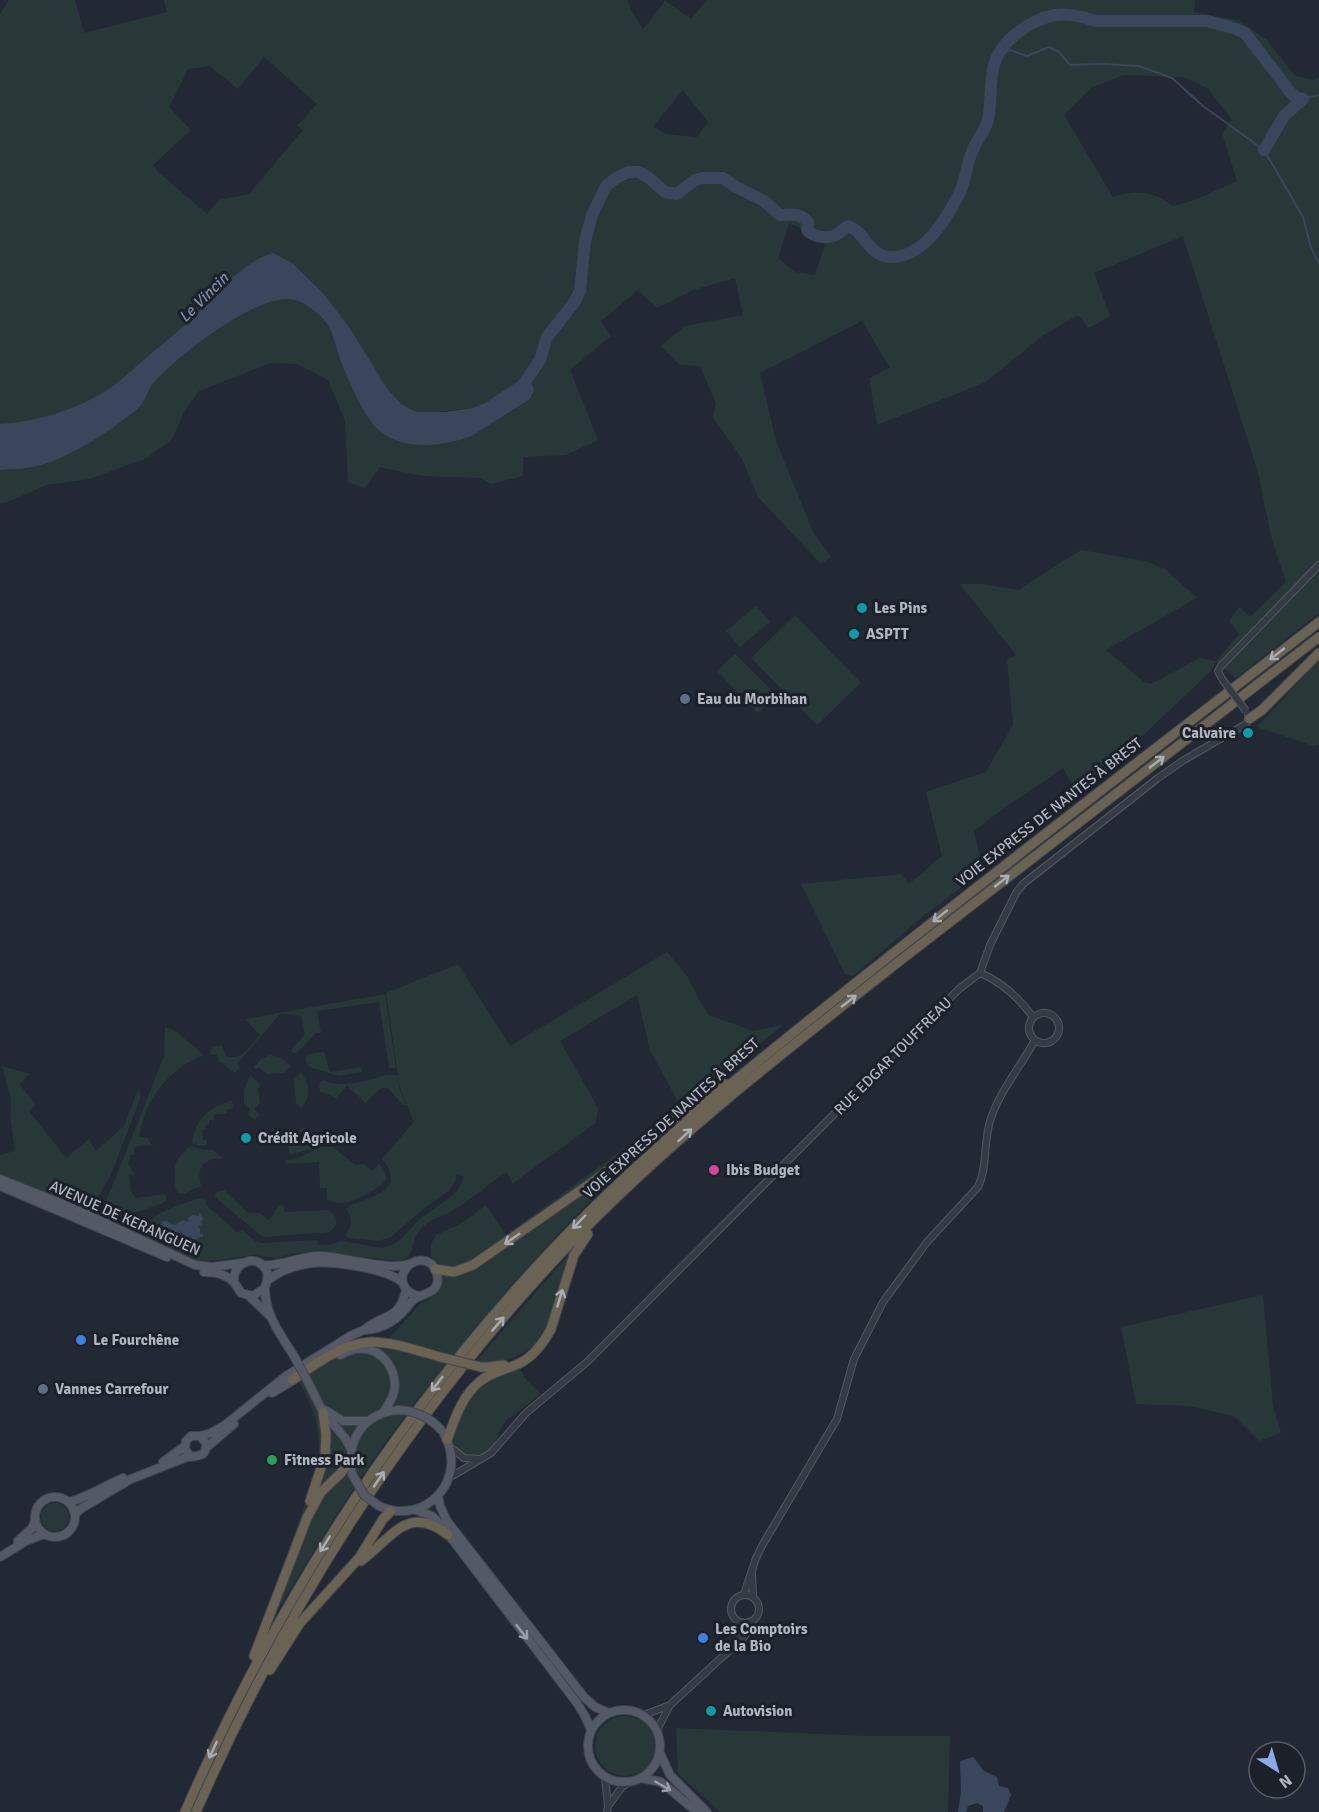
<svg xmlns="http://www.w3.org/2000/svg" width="1319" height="1812" font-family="Signika,sans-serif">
	<rect width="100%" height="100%" fill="#222934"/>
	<!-- green -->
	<path fill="#283839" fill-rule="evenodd" d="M9 0H75L84 33 167 12 164 0H627L631 10 643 29 665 1 691 19 707 0H1195L1194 12 1240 21 1267 40 1294 75 1313 80 1319 77V613L1236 678 1216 662 1210 672 1079 796 1063 768 1007 806 974 831 983 871 926 914 853 976 845 974 801 884 902 874 909 884 942 856 926 792 986 772 1013 725 1007 660 1016 655 960 584H982L1018 590 1081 550 1145 561 1165 569 1197 598 1106 650 1144 682 1151 684 1200 658 1216 661 1239 634 1229 621 1239 607 1250 617 1286 582 1271 536 1258 472 1183 236 1094 273 1110 316 1089 328 1078 315 1042 336 986 382 877 425 869 378 890 368 862 321 760 373 776 441 813 532 831 557 821 564 758 497 742 459 713 417 716 403 700 366 680 365 661 346 685 326 743 315 735 278 693 290 657 308 638 290 601 321 611 336 570 370 598 440 566 455 523 457V476L491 484 481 478 422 476 380 467 365 488 348 482 345 420 328 380 297 364 271 363 199 391 185 410 172 439 147 458 90 479 46 485 8 502 0 503V470L42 465 80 447 0 465V14ZM264 57 317 104 297 126 303 130 249 194 219 200 207 214 157 171 153 165 191 130 169 107 188 69 210 66 238 89ZM1123 75 1183 77 1207 88 1232 120 1222 133 1237 181 1197 199 1174 206C1151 191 1139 189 1113 197L1064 115 1091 88ZM683 90 708 122 697 137 665 134 653 127ZM789 223 799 227 814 242 825 244 815 275 795 272 778 258ZM349 378 405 417 428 413 473 408 485 403 521 379 518 407 472 436 454 441 417 445 363 408Z
		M756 606 770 622 740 647 726 631Z
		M795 615 861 683 817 725 751 658Z
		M735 654 776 695 758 713 717 671Z
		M1319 660V745L1314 746 1257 727Z
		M667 952 687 976 698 998 709 1015 753 1031 783 1025 681 1107 650 1050 637 995 560 1041 598 1108 596 1123 513 1183 506 1172C489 1184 473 1198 456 1209 444 1216 429 1219 420 1230 409 1243 417 1259 396 1261L317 1251 292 1254 276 1258 254 1255 202 1262 146 1239C146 1235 145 1232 145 1229 148 1213 188 1202 201 1198L207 1201 205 1204 238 1233 242 1229 255 1241 261 1243 317 1240 318 1245H329L341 1241 382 1248 392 1245 401 1239 420 1219 453 1195 458 1189 464 1177 456 1174V1179L450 1190 422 1210 391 1237 378 1241 348 1238 346 1235C352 1225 353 1219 346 1209L349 1206C372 1197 408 1189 382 1159L414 1122 400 1088 386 993 458 964 510 1046Z
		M385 994 396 1068H389L379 1002 317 1011 321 1033H316L297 1053H293L291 1050 305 1034 301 1015 280 1014 237 1064 240 1068 235 1073 219 1061 217 1054 211 1055 210 1051 213 1047 222 1045 226 1056C242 1061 250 1046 260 1035L245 1019Z
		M165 1027 174 1030 204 1055C167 1070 146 1098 139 1137L147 1138 153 1146 146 1145 134 1147V1155H131L128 1164 134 1174 129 1175 131 1192 136 1198 165 1194 167 1199 163 1203 110 1222 100 1216V1214L116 1177 164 1056Z
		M324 1052 330 1072 361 1067 362 1072 339 1076 309 1067 306 1061V1057L309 1054Z
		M270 1055 280 1057 291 1066 284 1073 267 1074 259 1067 256 1069 254 1067 261 1059Z
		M2 1066 30 1074 19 1084 36 1105 29 1111 66 1158 89 1139 96 1151 124 1126 138 1089 141 1096 111 1175 90 1210 0 1175V1155L15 1151 10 1116 11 1099Z
		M301 1073C311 1085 311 1096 301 1108L296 1103 294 1080Z
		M250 1075 259 1083 260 1087 258 1088 260 1103 254 1109 260 1114 255 1120 248 1114 250 1109 244 1104V1090Z
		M384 1075H398L399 1088 406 1105H403C384 1083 386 1081 366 1103L347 1086 336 1098 320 1091 319 1084 323 1080C328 1082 332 1084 337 1084 348 1085 375 1080 384 1075Z
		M232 1100 233 1108 227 1110V1114H214V1120H209V1125H205V1129L202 1130 203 1140H206L207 1145 201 1146 192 1143C197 1116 208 1109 232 1100Z
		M666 1118 671 1126C606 1181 549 1242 493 1307 451 1356 410 1407 373 1460 338 1510 307 1562 276 1613L265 1616 318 1467C321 1431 317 1414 299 1382L322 1367 323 1357 388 1340 421 1303 430 1299 441 1285V1265L431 1257V1244L436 1235 462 1223 486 1205 506 1235Z
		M303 1127 309 1131 307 1134 315 1140 320 1136 330 1144C315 1146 303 1153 289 1154L288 1143Z
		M190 1146 204 1150H213L223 1158C203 1159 196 1166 201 1186L183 1194 178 1193C175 1188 175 1185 175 1179 173 1161 178 1158 190 1146Z
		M321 1147H332L356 1165 364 1164 372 1171 379 1164C384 1168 385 1173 387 1179 379 1189 353 1203 341 1203 336 1203 331 1201 327 1199V1188H320L319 1162 286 1164 285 1160 298 1158Z
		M224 1190 248 1213H259L269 1220 275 1213 274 1211 280 1205 284 1206V1212L328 1210C335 1213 337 1218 336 1225L330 1232 264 1237 260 1235 214 1196 217 1192Z
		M571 1252C564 1275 555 1319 542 1337 535 1347 524 1353 512 1358 500 1364 489 1365 476 1361Z
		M1263 1295 1273 1407 1281 1433 1259 1441 1234 1416 1190 1406 1136 1404 1121 1327Z
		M520 1368 524 1377 540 1394C529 1404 517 1412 506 1421 497 1429 499 1438 493 1446 486 1455 472 1458 463 1454 460 1450 456 1447 454 1442 449 1426 470 1395 481 1384 491 1375 507 1373 520 1368Z
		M41 1517a14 14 0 1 1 28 0a14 14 0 1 1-28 0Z
		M595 1746a30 30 0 1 1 60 0a30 30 0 1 1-60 0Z
		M676 1728 866 1736H950L948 1812H720L678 1774Z"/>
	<!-- water -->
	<path fill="#39465c" d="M273 253 292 263 323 293 351 330 386 387 401 404 416 412H445L473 408 485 403 521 379 529 378 534 390 530 399 472 436C444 446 405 452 380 431 364 418 350 384 342 364 332 338 335 324 309 307 302 302 298 300 289 299 254 296 178 356 155 381 148 388 147 397 142 404 137 410 130 415 124 419 105 435 64 459 41 465 27 469 14 469 0 470V424C37 422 82 408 112 387 124 378 135 367 147 357 167 341 187 324 205 306 225 285 245 261 273 253Z
		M201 1213 203 1220 201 1221 202 1224 197 1227 200 1228V1234H203V1237H199L198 1239H192L191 1235 189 1237 185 1238 184 1236H182V1231L180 1232V1234H175L170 1228 161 1226 163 1221H167L168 1223 175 1225 183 1220 188 1222V1218L192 1215 199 1216V1214Z
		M973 1757 984 1771 997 1777 999 1786 1008 1788 1011 1795 1004 1812H983V1806L977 1803 968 1806 966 1812H958L961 1791 960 1761Z"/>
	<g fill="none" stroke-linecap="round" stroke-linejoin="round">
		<!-- stream -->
		<path stroke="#39465c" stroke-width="2" d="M999 55 1010 50 1027 56 1049 47 1059 52 1070 65 1102 64 1139 66 1172 78 1203 106 1264 150 1303 217 1311 248 1319 263
			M1303 99 1319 95"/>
		<!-- river -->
		<path stroke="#39465c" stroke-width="12" d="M520 389 540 360 547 337 574 303 580 291 585 241 592 215 606 186 616 178 628 172H639L649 178 665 192 677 194 695 180 702 178H723L736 187 764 201 780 215C792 214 800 213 808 222L807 230C813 237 827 239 836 235 840 233 844 228 848 226 865 231 868 256 890 257 924 258 947 218 960 192 966 180 966 165 972 152 976 140 984 134 988 120 992 102 989 83 994 65 1001 40 1030 20 1055 15 1067 13 1084 17 1096 21H1208L1236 29 1245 33 1291 93 1297 98 1303 99 1284 116 1264 150"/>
		<defs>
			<path id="minor" d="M1222 679 1218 671 1221 666 1319 565
				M980 973C1002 982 1019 998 1033 1017
				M1029 1028a15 15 0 1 1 30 0a15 15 0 1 1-30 0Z
				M450 1447 464 1458 480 1459
				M449 1478 491 1453 526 1413 587 1362 959 989 980 973 990 945 1016 893 1023 884 1158 778 1184 760 1246 724 1248 721V716
				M752 1573 753 1596
				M744 1594 756 1558 763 1544 837 1419 854 1359 883 1302 927 1242 978 1187C988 1166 983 1140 991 1118 1001 1089 1021 1066 1035 1040
				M731 1609a14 14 0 1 1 28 0a14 14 0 1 1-28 0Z
				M737 1643 739 1622
				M644 1715 670 1705 745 1636 751 1621
				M657 1730 670 1705
				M605 1777 608 1806 607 1812
				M608 1806 622 1787 629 1782"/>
			<path id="major" d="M0 1179 80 1211 195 1265 212 1267 242 1263
				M0 1186 167 1257
				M262 1265C282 1267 301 1255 321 1256 344 1257 390 1271 409 1264
				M204 1272C216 1272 225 1274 234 1282
				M268 1280C280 1271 296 1265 311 1263 333 1261 386 1268 402 1282
				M265 1288 253 1296 241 1293 234 1282C232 1261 259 1252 267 1272 269 1279 265 1284 265 1290 265 1294 266 1300 267 1304 271 1323 285 1341 295 1358
				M249 1296 270 1316
				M365 1330C385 1329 399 1319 411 1302 419 1292 442 1296 437 1274 432 1253 405 1258 402 1278 403 1288 408 1294 419 1296
				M340 1355C347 1351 356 1348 364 1349 384 1350 398 1372 394 1392 392 1400 387 1406 383 1413
				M309 1384 323 1412 345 1438 351 1449
				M272 1393 297 1378
				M325 1410 343 1421H368
				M200 1436 211 1433 225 1425 286 1376 352 1335 364 1330C384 1313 399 1321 406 1290
				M207 1447 234 1424
				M163 1462 185 1446
				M352 1474C346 1440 363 1413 399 1410
				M438 1495 440 1506 447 1521 584 1697 595 1707 609 1713
				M35 1517a20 20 0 1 1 40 0a20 20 0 1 1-40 0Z
				M68 1502C83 1500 108 1484 123 1478
				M379 1506C426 1527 469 1479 444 1434
				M416 1510 432 1516 442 1526 577 1703 585 1716 591 1730
				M75 1514 82 1508 131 1479 187 1457C198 1456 207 1457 206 1443L200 1436H191L186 1441 185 1449 190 1456
				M18 1541 32 1528 35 1521
				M0 1557 26 1541 44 1534
				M588 1746a36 36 0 1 1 72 0a36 36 0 1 1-72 0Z
				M660 1753 670 1775 707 1812
				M641 1778 661 1782 697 1812"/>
			<path id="highway" d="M1249 719 1262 710 1319 653
				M435 1269 454 1272 473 1265 594 1181 723 1082
				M481 1367H488L504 1365
				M292 1380C315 1365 342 1343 371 1342 394 1342 418 1351 440 1357
				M447 1440C455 1419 461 1398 478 1383 490 1372 506 1370 520 1363 534 1356 544 1342 551 1329L574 1255 588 1234
				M310 1501 325 1456 326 1435 323 1412
				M361 1561C392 1538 408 1503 448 1535
				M254 1656 307 1518 321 1492 341 1473 349 1461
				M270 1670 300 1623 359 1558 383 1519 391 1511
				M185 1812C272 1612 390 1426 537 1266 645 1148 771 1050 896 951 1036 840 1178 731 1319 622
				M196 1812C287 1604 410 1412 567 1247 670 1139 789 1048 906 956 1043 849 1181 743 1319 637"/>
		</defs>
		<!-- minor casing -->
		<use href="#minor" stroke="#525862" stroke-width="8"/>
		<!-- major casing -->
		<use href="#major" stroke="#3e444e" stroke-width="10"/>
		<!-- highway casing -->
		<use href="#highway" stroke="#40454f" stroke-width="11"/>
		<!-- minor -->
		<use href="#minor" stroke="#353b45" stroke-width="6"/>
		<!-- major -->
		<use href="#major" stroke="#535965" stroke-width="8"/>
		<!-- highway -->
		<use href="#highway" stroke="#6a6253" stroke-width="9"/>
		<defs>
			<path id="minor-bridge" d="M1222 679 1246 711"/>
			<path id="major-bridge" d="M295 1358 309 1384
				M399 1410C417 1411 431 1418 442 1431
				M352 1474 364 1495 379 1506"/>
			<path id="highway-bridge" d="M440 1357 481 1367"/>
		</defs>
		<!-- minor-bridge casing -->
		<use href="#minor-bridge" stroke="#525862" stroke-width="8" stroke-linecap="butt"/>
		<!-- major-bridge casing -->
		<use href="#major-bridge" stroke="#3e444e" stroke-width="10" stroke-linecap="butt"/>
		<!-- highway-bridge casing -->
		<use href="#highway-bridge" stroke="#40454f" stroke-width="11" stroke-linecap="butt"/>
		<!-- minor-bridge -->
		<use href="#minor-bridge" stroke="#353b45" stroke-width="6"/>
		<!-- major-bridge -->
		<use href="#major-bridge" stroke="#535965" stroke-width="8"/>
		<!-- highway-bridge -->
		<use href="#highway-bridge" stroke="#6a6253" stroke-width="9"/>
	</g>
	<!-- one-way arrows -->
	<defs><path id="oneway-shaft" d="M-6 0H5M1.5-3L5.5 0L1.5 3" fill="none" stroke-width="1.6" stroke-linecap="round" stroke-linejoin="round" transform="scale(1.5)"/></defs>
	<g stroke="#a8adb6">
		<use href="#oneway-shaft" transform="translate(1277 654) rotate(142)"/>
		<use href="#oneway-shaft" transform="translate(1157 762) rotate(-38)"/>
		<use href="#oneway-shaft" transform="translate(1002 881) rotate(-38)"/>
		<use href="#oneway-shaft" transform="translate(940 916) rotate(142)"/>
		<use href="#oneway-shaft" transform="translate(849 1001) rotate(-38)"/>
		<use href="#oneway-shaft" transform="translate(685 1135) rotate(-42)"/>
		<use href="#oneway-shaft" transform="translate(579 1222) rotate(134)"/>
		<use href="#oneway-shaft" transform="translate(512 1239) rotate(145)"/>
		<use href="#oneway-shaft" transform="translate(560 1298) rotate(-73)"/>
		<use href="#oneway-shaft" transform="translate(498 1324) rotate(-49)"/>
		<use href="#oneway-shaft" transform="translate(437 1384) rotate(127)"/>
		<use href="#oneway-shaft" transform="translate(379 1479) rotate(-56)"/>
		<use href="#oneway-shaft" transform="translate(325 1544) rotate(122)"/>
		<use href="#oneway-shaft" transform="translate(213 1750) rotate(115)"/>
	</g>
	<g stroke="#989eaa">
		<use href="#oneway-shaft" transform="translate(522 1632) rotate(52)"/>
		<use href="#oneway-shaft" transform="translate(663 1786) rotate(30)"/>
	</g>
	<!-- markers -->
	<g fill="#0f9aa8" stroke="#1b2029" stroke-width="2">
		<circle cx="862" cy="608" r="6"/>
		<circle cx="854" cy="634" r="6"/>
		<circle cx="1248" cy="733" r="6"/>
		<circle cx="246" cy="1138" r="6"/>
		<circle cx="711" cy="1711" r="6"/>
	</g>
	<g fill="#5c6f8a" stroke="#1b2029" stroke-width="2">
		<circle cx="685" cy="699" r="6"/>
		<circle cx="43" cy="1389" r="6"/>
	</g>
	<circle fill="#d1479c" stroke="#1b2029" stroke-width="2" cx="714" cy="1170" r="6"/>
	<g fill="#3f7fe0" stroke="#1b2029" stroke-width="2">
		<circle cx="81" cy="1340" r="6"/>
		<circle cx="703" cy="1638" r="6"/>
	</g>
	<circle fill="#2e9e5b" stroke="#1b2029" stroke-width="2" cx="272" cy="1460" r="6"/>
	<g text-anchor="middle" stroke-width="6" stroke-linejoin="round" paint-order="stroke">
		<!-- poi labels -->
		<g font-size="15" font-weight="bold" fill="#afb5c1" stroke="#1b2029" text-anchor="start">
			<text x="874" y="613">Les Pins</text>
			<text x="866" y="639">ASPTT</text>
			<text x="697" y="704">Eau du Morbihan</text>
			<text x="1236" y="738" text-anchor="end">Calvaire</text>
			<text x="258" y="1143">Crédit Agricole</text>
			<text x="726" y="1175">Ibis Budget</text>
			<text x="93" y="1345">Le Fourchêne</text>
			<text x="55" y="1394">Vannes Carrefour</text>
			<text x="284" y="1465">Fitness Park</text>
			<text x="715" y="1634">Les Comptoirs<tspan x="715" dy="17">de la Bio</tspan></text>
			<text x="723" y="1716">Autovision</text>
		</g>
		<!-- street labels -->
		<g font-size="15" fill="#afb5c1" stroke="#1b2029">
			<text transform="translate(1049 812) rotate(-38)" y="5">VOIE EXPRESS DE NANTES À BREST</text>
			<text transform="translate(893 1056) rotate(-45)" y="5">RUE EDGAR TOUFFREAU</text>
			<text transform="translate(671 1118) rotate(-42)" y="5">VOIE EXPRESS DE NANTES À BREST</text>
			<text transform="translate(125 1218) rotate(24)" y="5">AVENUE DE KERANGUEN</text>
		</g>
		<!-- water labels -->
		<g font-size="16" font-style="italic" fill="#7b8ba7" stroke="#1b2029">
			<text transform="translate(203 297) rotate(-45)" y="6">Le Vincin</text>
		</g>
	</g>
	<!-- north arrow -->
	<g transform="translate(1277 1770) rotate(143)"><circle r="28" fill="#1b2029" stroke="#565c66" stroke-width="1.5"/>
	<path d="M0-4.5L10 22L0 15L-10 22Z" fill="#8caaea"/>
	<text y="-9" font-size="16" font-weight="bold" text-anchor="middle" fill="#afb5c1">N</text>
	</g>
</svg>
